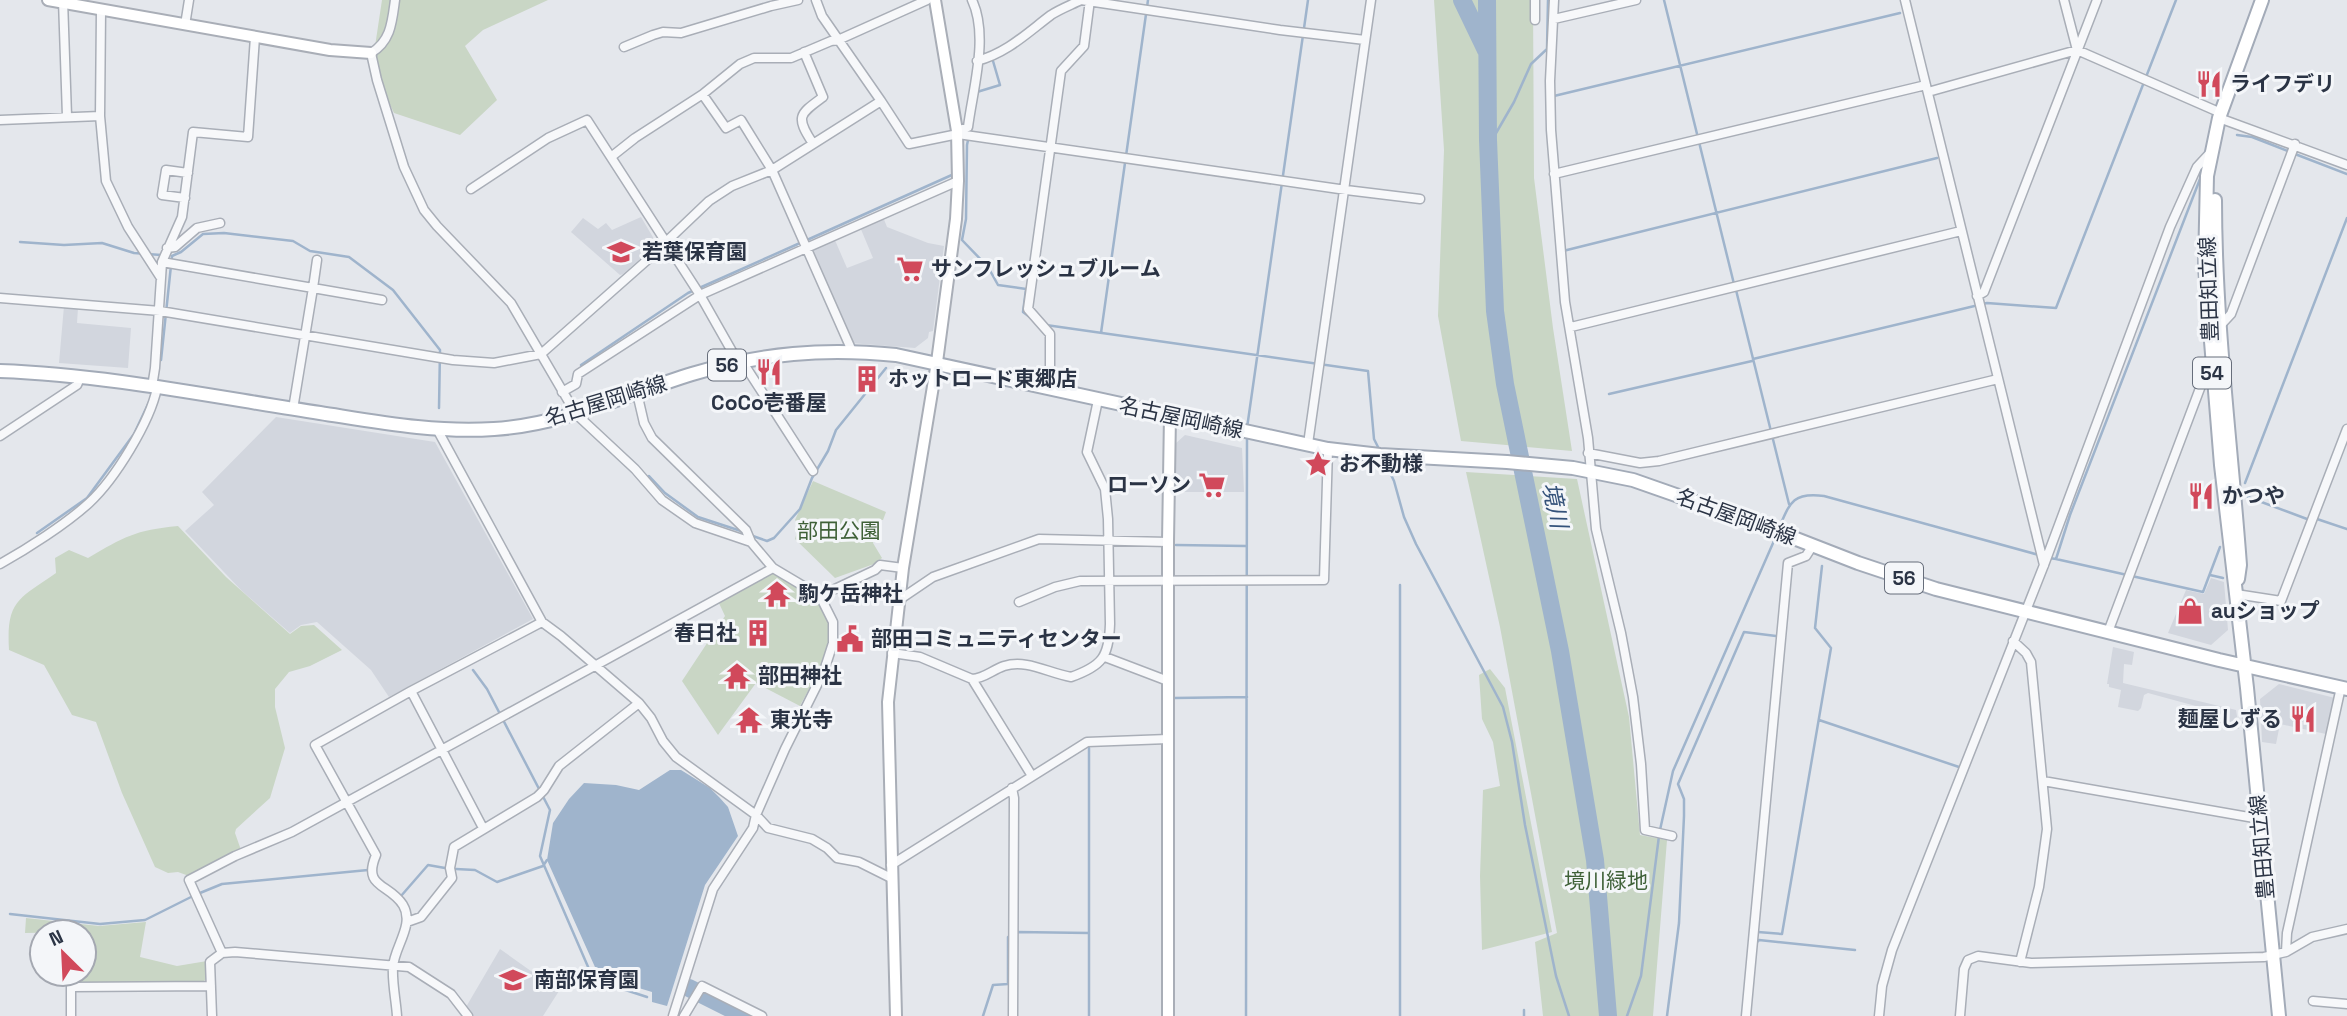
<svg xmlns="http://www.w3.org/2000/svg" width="2347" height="1016" font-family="'Space Grotesk','Noto Sans JP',sans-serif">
	<rect width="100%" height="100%" fill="#e4e7ec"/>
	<!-- built -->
	<path fill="#d2d6de" d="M641 217 657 244 623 274 620 275 571 232 583 218 598 229 606 223 612 230Z
		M883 217 887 227 928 243 944 246 933 331 929 332 928 338 915 348 850 343 809 249 834 238 847 268 873 258 860 227Z
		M64 306 78 308 77 323 131 328 128 368 59 363Z
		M276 417 435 442 533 619 389 697 371 670 317 622 301 625 290 633 242 591 185 531 214 505 202 492Z
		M1185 435 1242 448 1244 492H1175V444Z
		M2211 578 2224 582 2228 630 2211 645 2168 633 2186 590 2204 594Z
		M2113 647 2134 652 2132 665 2124 664 2123 683 2236 710 2239 729 2200 718 2203 708 2148 693 2144 695 2141 708 2138 711 2118 707 2121 690 2109 687V684H2107Z
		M2279 684 2335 698 2326 734 2280 724 2276 744 2262 742 2260 699Z
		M500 949 559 991 543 1016H473L469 1013 466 1007Z"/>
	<!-- green -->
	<path fill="#c9d6c5" d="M382 0H548L483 30 465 46 497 100 460 135 394 113 384 92 374 53Z
		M1434 0H1533L1534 178 1553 328 1572 451 1461 441 1438 316 1444 150Z
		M1466 472 1577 479 1629 717 1640 835 1667 840 1653 1016H1543L1535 942 1557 933 1500 627Z
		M813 481 886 512 883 520H879L873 543 882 558 874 564 835 578 795 539 799 525 795 520Z
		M178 526 226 577 290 634 301 626 314 625 342 650 310 666 289 672 275 689V707L285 748 270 798 236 829 235 833 241 850 189 876 178 872 168 873 155 867 122 793 96 722 72 715 44 665 9 650C6 600 19 599 56 573L55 558 69 550 88 558C124 537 135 530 178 526Z
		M773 573C787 581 805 588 816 599 848 630 816 675 800 706L756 683 718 735 682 681 725 616 718 601Z
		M1490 669 1505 688 1552 932 1482 950 1480 876 1483 790 1500 786 1493 742 1482 719 1479 675Z
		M26 918 99 926 146 922 140 957 177 966 207 961V978L203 982H61V974H84V932L25 933Z"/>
	<!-- water -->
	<path fill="#9fb4cc" d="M670 770H681L710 788 719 797 728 807 738 836 705 885 667 1006 652 1002V992L599 976 547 860 553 823 569 799 584 783 616 785 639 790Z"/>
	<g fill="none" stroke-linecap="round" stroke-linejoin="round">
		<!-- stream -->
		<path stroke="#9fb4cc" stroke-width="2.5" d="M1664 0 1734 284
			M977 92 1000 85 993 61
			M1554 96 1900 13
			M975 106 967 145 966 219 962 240 988 267 998 285 1026 289 1023 312 1031 318
			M2237 135 2252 137 2288 151
			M1488 147 1514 102 1531 64 1547 49 1548 0
			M2295 154 2347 174
			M807 240 954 174
			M20 242 64 245 102 243 134 253 161 255
			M1563 251 1937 158
			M1736 290 1789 504
			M1046 325 1368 371 1374 439 1380 451
			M1101 333 1148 0
			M1753 359 1987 303 2056 308 2176 0
			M161 360 172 256 181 252 203 234 224 233 293 241 310 251 349 257 393 290 440 350 439 408
			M581 365 688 293 800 243
			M1609 394 1752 361
			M1247 428 1308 0
			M1384 460 1394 481 1404 517 1416 544 1503 707 1512 742 1525 825 1556 976 1569 1016
			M649 476 665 493 698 517 744 532
			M2245 483 2347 218
			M2248 497 2307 519
			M2317 519 2347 529
			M1779 528C1790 502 1793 492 1824 496L2039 555
			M37 533 87 498 134 434 150 400
			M750 535 767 541 774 538 800 509 812 478 828 451 836 430 886 368
			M1176 545 1246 546
			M2049 558 2056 559 2070 515 2200 179
			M2056 559 2203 592 2220 547
			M2210 575 2223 578
			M473 670 487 689 550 810 540 856 592 976 598 981 647 997
			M1174 698 1247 697
			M1819 720 1959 767
			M1089 748V1016
			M1660 830 1673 771 1777 534
			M456 869 475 870 497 882 543 866 547 860
			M200 893 222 884 368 870
			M401 896 428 865 445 868
			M10 914 100 924 145 920 193 896
			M1758 932 1782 934 1831 648 1815 628 1822 566
			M1756 943 1759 940 1855 950
			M1524 1010V1016
			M983 1016 993 985 1008 984V937L1017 932 1089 933
			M1246 1016 1247 435
			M1400 1016V585
			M1627 1016 1641 976 1659 836
			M1667 1016 1679 923 1684 816V799L1678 784 1744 632 1776 636"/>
		<!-- river -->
		<path stroke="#9fb4cc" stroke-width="18" d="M1462 0 1486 50
			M1487 0 1488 140 1495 311 1505 384 1560 651 1595 860 1608 1016
			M689 988 745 1016"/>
		<defs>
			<path id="street" d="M63 0 67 116
				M395 0C392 22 391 41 371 53L377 80 404 167 424 210 437 226 511 303 576 414 635 469 662 500 695 523 751 542 773 568 820 596 833 622V643L824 671 785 749 756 815 753 828 713 889 673 1016
				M1554 0 1550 81 1551 130 1565 302 1588 438 1596 529 1621 633 1633 697 1641 764 1645 830 1672 836
				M1905 0 2044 565
				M2064 0 2077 50
				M101 11 100 116 106 181 128 227 161 278 162 262 182 217 193 132 248 137 255 37
				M1554 19 1636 0
				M1535 20V0
				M185 25 189 0
				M624 47 653 35 663 32 681 33 771 6 798 0
				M804 52 823 97C800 114 795 116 812 142
				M977 61C1007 53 1027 33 1051 15 1060 9 1071 5 1081 0L1280 30 1365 40
				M1928 92 2077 50 2221 113
				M703 95 726 128 741 120 772 170 852 351
				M881 101 909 144 958 134 1346 190 1420 199
				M2219 118 2347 165
				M0 120 100 116
				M957 131 968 127C973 88 989 36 972 0
				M611 157 635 138 703 94 740 64 754 58H791L831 41 838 40 927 0
				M1554 174 1926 85
				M471 189 548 138 587 120 700 295 738 362
				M185 198 162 195 166 170 188 173
				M167 248 175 247 197 228 220 223
				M317 260 313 288 382 300
				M162 262 313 288 293 409
				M1977 296 1984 292 2097 0
				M0 298 160 311 453 360 494 363 541 354 645 262 709 201 732 186 772 170 881 101 822 16 816 0
				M1571 327 1961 231
				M2218 328 2231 314 2295 144
				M742 361 813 471
				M152 387 155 368 161 278
				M1050 388V334L1028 309 1061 71 1084 46 1090 0
				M562 392 576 384 578 374 700 295 958 181
				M637 393 644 423 652 438 746 530 751 542
				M437 429 542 622 561 636 639 703 651 718 663 741 676 757 756 815 768 828 812 839 827 848 837 858 859 862 891 878
				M0 436 77 385 81 376
				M1308 444 1371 0
				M1588 453 1640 463 1659 461 1998 379
				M0 564C27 549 66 524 89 503 115 479 150 422 157 388
				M2236 594 2281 601 2347 429
				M820 596 875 570 880 565 903 568
				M899 600 933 577 1039 539 1168 542
				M1019 602 1055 587 1080 581 1324 580 1328 449
				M2108 632 2202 383 2213 375
				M2013 641 2026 653 2031 662 2047 829 2039 887 2020 962
				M892 653 920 657 972 679 1032 776
				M1105 657 1168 681
				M972 679C985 678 992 670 1004 666 1027 659 1048 673 1071 677 1102 666 1109 657 1110 624L1108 519 1105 489 1087 452 1098 400
				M411 691 483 828
				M2043 781 2260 819
				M1012 788 1014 798 1013 1016
				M891 865 1087 742 1168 739
				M407 922 421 917 452 878 450 868 454 847 537 797 544 790 559 766 639 703
				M2286 952 2287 933 2341 687
				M222 953 189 880 235 856 292 832 773 568
				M2313 1001 2347 1004
				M71 1016V987L211 986
				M212 1016 210 962 222 953 235 952 409 967 451 994 468 1016
				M397 1016C396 1000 392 983 393 967 394 947 415 925 403 905 389 883 362 888 376 855L315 745 411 691 542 622
				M684 1016 702 986 762 1016
				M1746 1016 1788 563 1806 556 1813 545
				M1879 1016 1882 986 1892 950 2044 565 2170 227 2197 167 2210 153
				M1960 1016 1964 969 1968 960 1978 956 2031 963 2264 957 2286 952 2312 937 2347 929"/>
			<path id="secondary" d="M48 0 330 50 371 53
				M896 1016 888 702 903 568 937 362 956 219 958 181 957 131 935 0
				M1168 1016V542L1170 415"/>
			<path id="primary" d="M2262 0 2219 118 2207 176 2205 267 2221 465 2247 688 2279 1016
				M2215 200C2215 322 2231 443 2240 565L2238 579
				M0 371C108 375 214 397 320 413 378 422 435 433 494 429 563 425 627 394 692 374 762 353 824 348 896 355L1328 449 1380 455 1507 462 1573 468 1633 480 1750 521 1858 563 1936 589 2219 660 2347 689"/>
		</defs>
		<!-- street casing -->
		<use href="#street" stroke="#a9aeb7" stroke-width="11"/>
		<!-- secondary casing -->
		<use href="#secondary" stroke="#a9aeb7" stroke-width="14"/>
		<!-- primary casing -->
		<use href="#primary" stroke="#a3abb8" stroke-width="16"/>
		<!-- street -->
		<use href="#street" stroke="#f7f8fa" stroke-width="8"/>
		<!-- secondary -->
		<use href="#secondary" stroke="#fff" stroke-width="10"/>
		<!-- primary -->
		<use href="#primary" stroke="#fff" stroke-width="12"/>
	</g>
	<!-- icons -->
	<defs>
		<symbol id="restaurant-bare" viewBox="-9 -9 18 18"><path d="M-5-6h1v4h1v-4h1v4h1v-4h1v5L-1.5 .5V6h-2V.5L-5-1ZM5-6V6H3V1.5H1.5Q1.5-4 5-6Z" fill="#d1495b" stroke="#f4f6f9" stroke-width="2.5" paint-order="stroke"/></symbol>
		<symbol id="school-bare" viewBox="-9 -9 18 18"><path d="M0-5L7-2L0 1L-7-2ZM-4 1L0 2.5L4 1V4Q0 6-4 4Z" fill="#d1495b" stroke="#f4f6f9" stroke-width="2.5" paint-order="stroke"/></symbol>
		<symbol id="supermarket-bare" viewBox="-9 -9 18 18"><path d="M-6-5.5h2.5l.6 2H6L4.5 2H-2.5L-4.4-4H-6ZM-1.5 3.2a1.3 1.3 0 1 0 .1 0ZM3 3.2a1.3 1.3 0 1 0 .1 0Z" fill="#d1495b" stroke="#f4f6f9" stroke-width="2.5" paint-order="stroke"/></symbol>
		<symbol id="building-bare" viewBox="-9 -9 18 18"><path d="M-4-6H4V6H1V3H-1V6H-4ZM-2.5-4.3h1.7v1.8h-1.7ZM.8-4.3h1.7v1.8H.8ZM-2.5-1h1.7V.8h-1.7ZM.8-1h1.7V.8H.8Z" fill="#d1495b" stroke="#f4f6f9" stroke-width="2.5" paint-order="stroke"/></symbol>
		<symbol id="sight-bare" viewBox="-9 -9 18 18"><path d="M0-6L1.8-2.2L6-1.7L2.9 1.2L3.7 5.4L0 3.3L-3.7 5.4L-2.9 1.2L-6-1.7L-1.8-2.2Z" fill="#d1495b" stroke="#f4f6f9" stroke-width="2.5" paint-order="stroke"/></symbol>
		<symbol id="temple-bare" viewBox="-9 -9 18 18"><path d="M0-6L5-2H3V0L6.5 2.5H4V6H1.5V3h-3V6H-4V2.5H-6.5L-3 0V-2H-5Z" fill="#d1495b" stroke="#f4f6f9" stroke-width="2.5" paint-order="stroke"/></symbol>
		<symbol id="shop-bare" viewBox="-9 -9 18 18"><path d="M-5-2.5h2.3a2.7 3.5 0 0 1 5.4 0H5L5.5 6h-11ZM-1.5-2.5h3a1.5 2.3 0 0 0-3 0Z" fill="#d1495b" stroke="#f4f6f9" stroke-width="2.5" paint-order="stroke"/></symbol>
		<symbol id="civic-bare" viewBox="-9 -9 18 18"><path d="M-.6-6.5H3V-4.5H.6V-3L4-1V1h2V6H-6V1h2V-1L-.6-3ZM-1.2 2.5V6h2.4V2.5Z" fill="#d1495b" stroke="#f4f6f9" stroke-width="2.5" paint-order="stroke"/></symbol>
	</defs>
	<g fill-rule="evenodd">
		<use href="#restaurant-bare" x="2190" y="65" width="38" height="38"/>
		<use href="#school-bare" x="602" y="233" width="38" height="38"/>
		<use href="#supermarket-bare" x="891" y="250" width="38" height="38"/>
		<use href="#restaurant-bare" x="750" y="353" width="38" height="38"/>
		<use href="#building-bare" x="848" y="360" width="38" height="38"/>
		<use href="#sight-bare" x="1299" y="445" width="38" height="38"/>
		<use href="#supermarket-bare" x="1193" y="466" width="38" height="38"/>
		<use href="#restaurant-bare" x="2182" y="477" width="38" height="38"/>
		<use href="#temple-bare" x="758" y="575" width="38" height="38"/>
		<use href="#shop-bare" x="2171" y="592" width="38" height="38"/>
		<use href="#building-bare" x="739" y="614" width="38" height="38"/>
		<use href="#civic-bare" x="831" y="620" width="38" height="38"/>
		<use href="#temple-bare" x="718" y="657" width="38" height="38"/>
		<use href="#restaurant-bare" x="2284" y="700" width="38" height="38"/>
		<use href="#temple-bare" x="730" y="701" width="38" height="38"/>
		<use href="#school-bare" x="494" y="961" width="38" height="38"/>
	</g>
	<g text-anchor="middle" stroke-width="6" stroke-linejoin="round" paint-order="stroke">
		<!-- shield labels -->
		<g fill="#f4f6f9" stroke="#676e7b" stroke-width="2">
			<rect x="708" y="349.5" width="38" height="31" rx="5"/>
			<rect x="2193" y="357.5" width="38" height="31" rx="5"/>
			<rect x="1885" y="562.5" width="38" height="31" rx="5"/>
		</g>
		<g font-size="19" font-weight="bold" fill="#2b3445">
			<text x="727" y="372">56</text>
			<text x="2212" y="380">54</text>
			<text x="1904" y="585">56</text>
		</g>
		<!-- poi labels -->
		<g font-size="21" font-weight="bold" fill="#2b3445" stroke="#f4f6f9" text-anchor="start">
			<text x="2230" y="91">ライフデリ</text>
			<text x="642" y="259">若葉保育園</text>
			<text x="931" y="276">サンフレッシュブルーム</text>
			<text x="888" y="386">ホットロード東郷店</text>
			<text x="769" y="410" text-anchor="middle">CoCo壱番屋</text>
			<text x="1339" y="471">お不動様</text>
			<text x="1191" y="492" text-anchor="end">ローソン</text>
			<text x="2222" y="503">かつや</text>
			<text x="798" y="601">駒ケ岳神社</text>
			<text x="2211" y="618">auショップ</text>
			<text x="737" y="640" text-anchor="end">春日社</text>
			<text x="871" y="646">部田コミュニティセンター</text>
			<text x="758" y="683">部田神社</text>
			<text x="2282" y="726" text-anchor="end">麺屋しずる</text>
			<text x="770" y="727">東光寺</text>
			<text x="534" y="987">南部保育園</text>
		</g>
		<!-- street labels -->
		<g font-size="21" fill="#2b3445" stroke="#f4f6f9">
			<text transform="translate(2209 289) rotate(-92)" y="7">豊田知立線</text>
			<text transform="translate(606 401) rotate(-17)" y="7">名古屋岡崎線</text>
			<text transform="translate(1181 418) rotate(12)" y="7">名古屋岡崎線</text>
			<text transform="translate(1736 517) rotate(20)" y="7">名古屋岡崎線</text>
			<text transform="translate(2262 847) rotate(-95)" y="7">豊田知立線</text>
		</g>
		<!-- park labels -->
		<g font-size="21" fill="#3f6138" stroke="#f4f6f9">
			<text x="839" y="538">部田公園</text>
			<text x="1606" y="888">境川緑地</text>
		</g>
		<!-- water labels -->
		<g font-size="23" font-style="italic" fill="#34527a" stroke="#f4f6f9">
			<text transform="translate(1555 505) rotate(78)" y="8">境川</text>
		</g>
	</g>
	<!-- north arrow -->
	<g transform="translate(63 953) rotate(336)"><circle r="33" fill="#f4f6f9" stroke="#a4a8b1" stroke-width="2"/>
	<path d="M0-5L12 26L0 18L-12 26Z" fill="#d1495b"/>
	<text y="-10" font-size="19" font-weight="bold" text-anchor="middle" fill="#2b3445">N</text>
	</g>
</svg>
